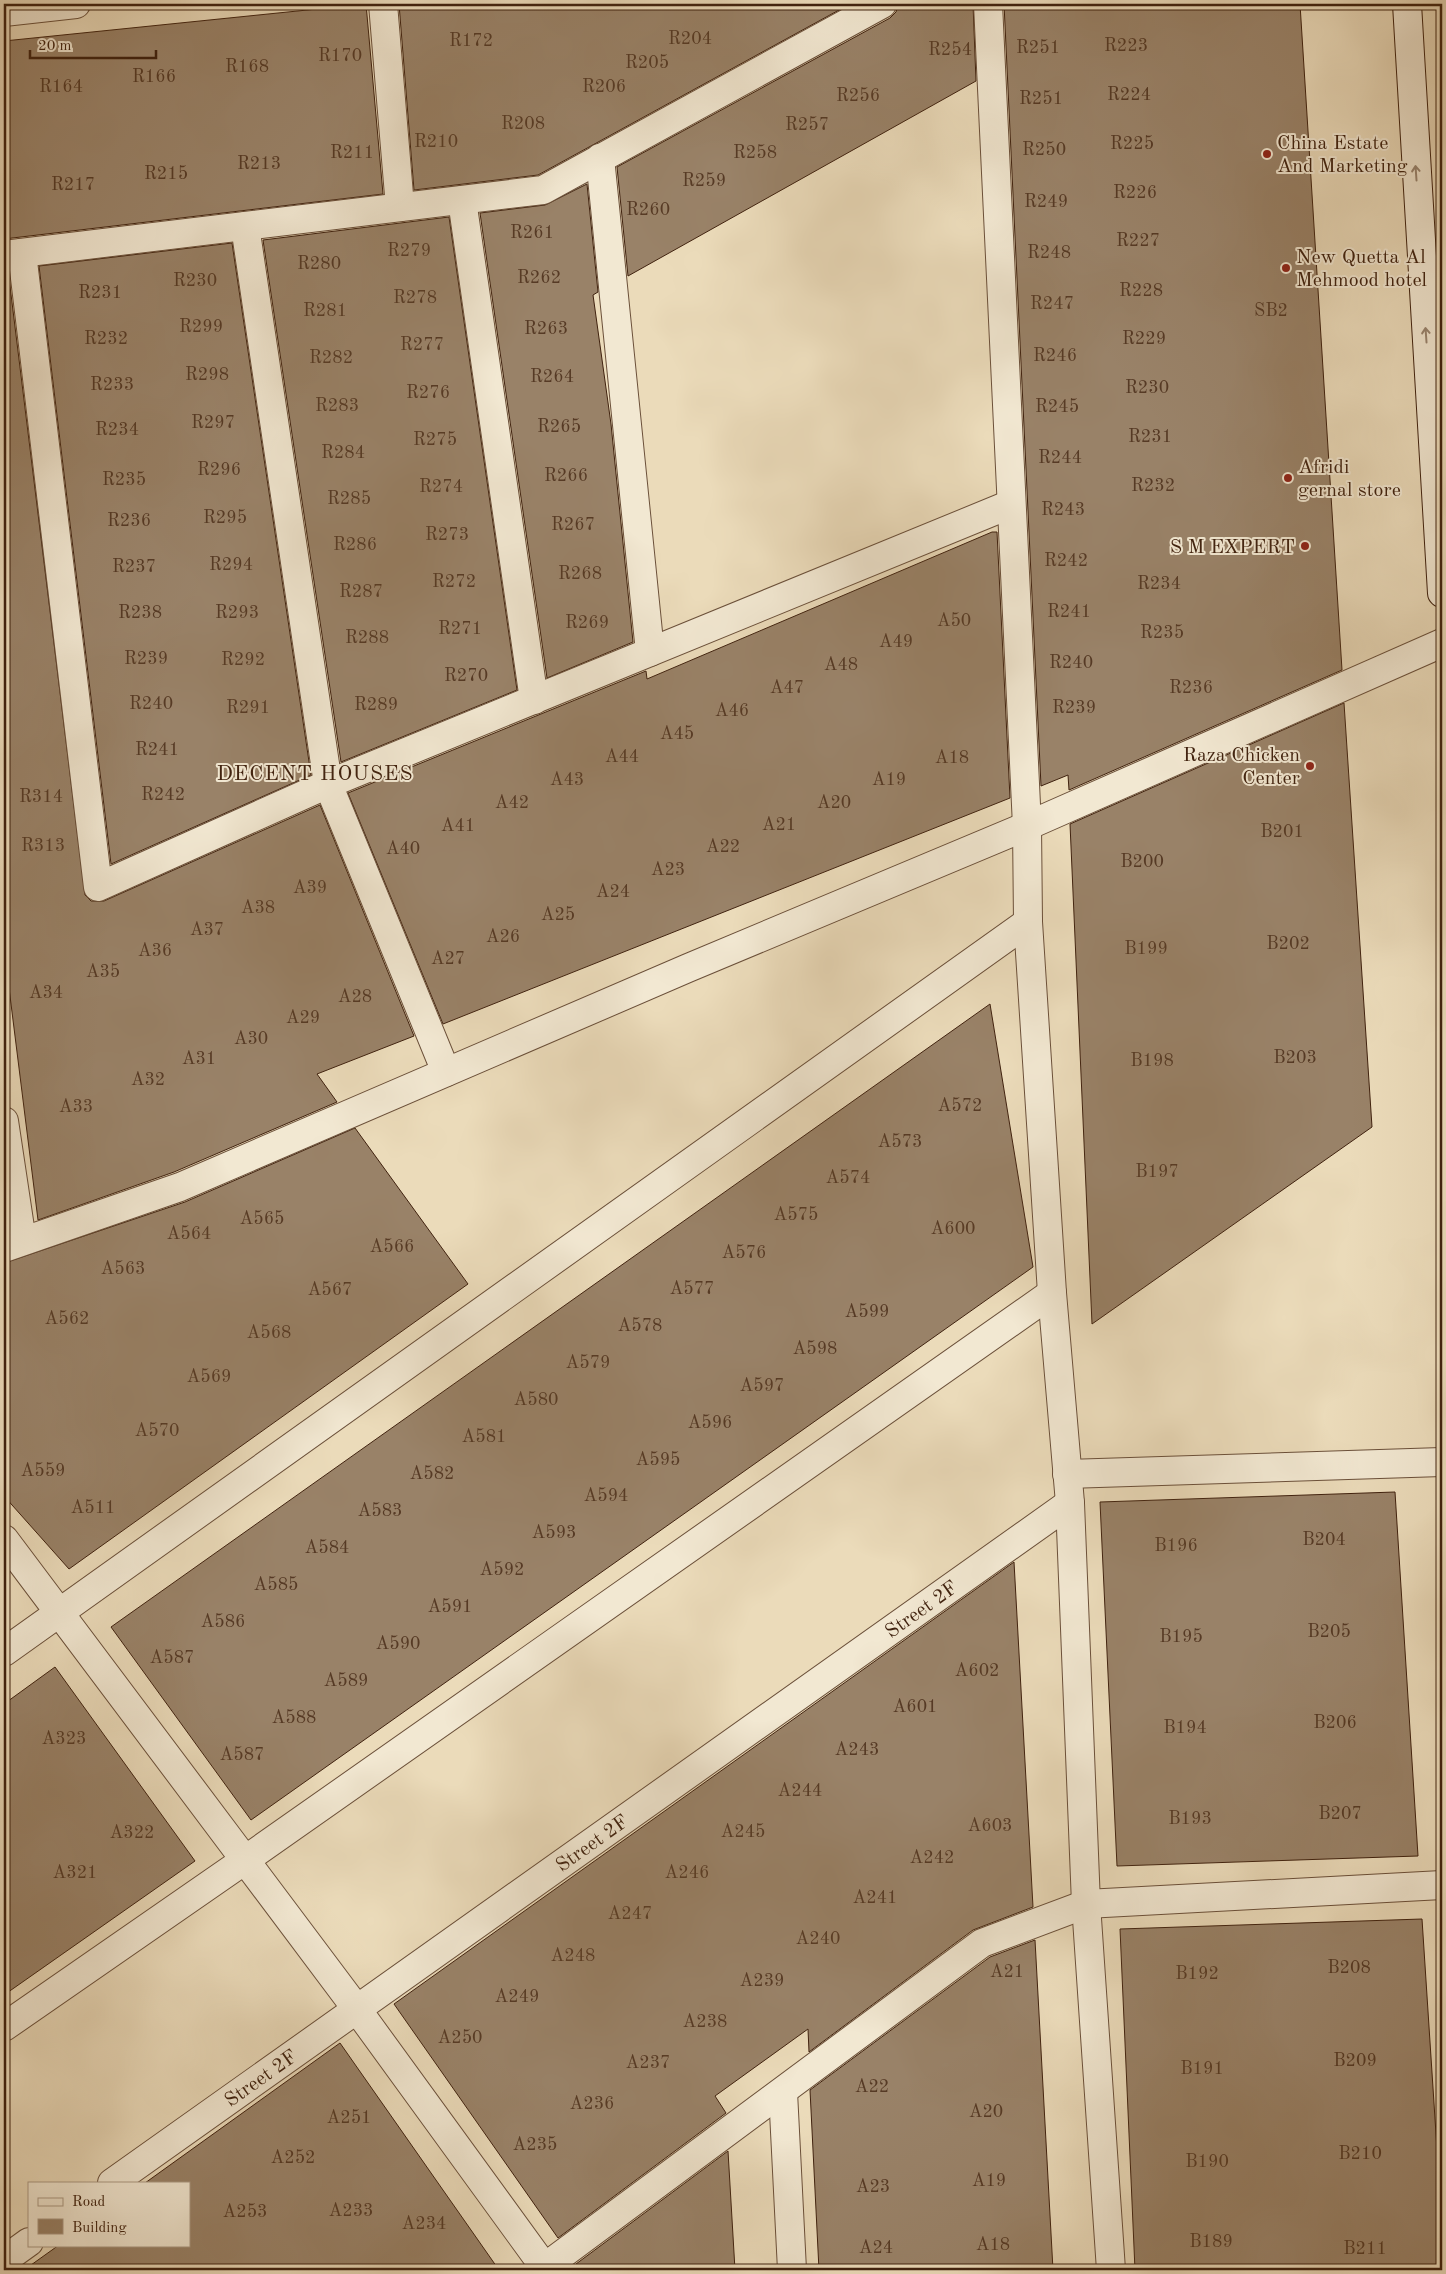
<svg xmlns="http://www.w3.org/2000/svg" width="1446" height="2274" font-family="'Old Standard TT',serif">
	<rect width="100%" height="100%" fill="#ebdbba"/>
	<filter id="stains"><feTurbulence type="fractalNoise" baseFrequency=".004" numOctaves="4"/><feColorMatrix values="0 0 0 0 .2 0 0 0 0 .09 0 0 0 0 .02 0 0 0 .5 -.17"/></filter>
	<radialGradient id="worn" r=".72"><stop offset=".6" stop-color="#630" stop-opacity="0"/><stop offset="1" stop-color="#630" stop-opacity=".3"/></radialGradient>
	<!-- building -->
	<path fill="#998268" stroke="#40220f" d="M366 4 383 194 4 239V41Z
		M399 4H850L538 175 414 190Z
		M898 4H973L976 81 628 276 617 167 890 18 896 12Z
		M1004 4H1300L1342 670 1069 790 1068 775 1041 786Z
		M587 184 598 292 593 295 611 424 633 642 547 678 480 213 545 205Z
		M449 217 517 690 341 762 263 240Z
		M232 243 311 775 111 864 39 266Z
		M4 270H8L85 895 91 901H104L320 805 414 1036 317 1074 337 1102 174 1172 38 1220 4 948Z
		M992 532H997L1010 798 443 1024 348 793 646 671 647 679Z
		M1344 703 1372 1127 1092 1324 1070 824Z
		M990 1004 1033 1267 251 1820 111 1627Z
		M355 1128 468 1284 69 1569 4 1496V1263L185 1202Z
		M1395 1492 1418 1856 1117 1866 1100 1502Z
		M1014 1562 1033 1907 973 1930 809 2052 808 2029 715 2096 726 2113 558 2238 394 2004Z
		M55 1667 195 1861 4 1995V1704Z
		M1422 1919 1442 2226V2270H1135L1120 1929Z
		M1035 1940 1053 2270H819L810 2090 990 1957Z
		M340 2043 499 2270H24L59 2245H189V2183H145Z
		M728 2151 735 2270H581L576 2264Z"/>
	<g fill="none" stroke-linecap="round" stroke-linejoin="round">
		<defs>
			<g id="minor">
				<path d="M383 4 400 207"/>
				<path d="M988 4 1027 826 1028 922 1052 1293 1070 1503 1086 1904 1111 2270"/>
				<path d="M4 12 76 4"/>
				<path d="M600 158 650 652"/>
				<path d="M462 200 534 700"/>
				<path d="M245 226 328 784 446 1072"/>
				<path d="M22 253 98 887 328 784 1011 504"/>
				<path d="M4 255 543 190 882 4"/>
				<path d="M4 1121 22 1241"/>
				<path d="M4 1248 180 1187 688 968 1027 826 1442 643"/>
				<path d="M1067 1474 1442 1462"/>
				<path d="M4 1652 1028 922"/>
				<path d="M245 1860 356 2008 545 2268"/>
				<path d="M4 2027 245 1860 1052 1293"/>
				<path d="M783 2092 792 2270"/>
				<path id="s1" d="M112 2183 1070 1503"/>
				<path d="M4 2260 29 2242"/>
				<path d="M541 2270 982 1943 1086 1904 1442 1885"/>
			</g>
			<path id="tertiary" d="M4 1539 245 1860"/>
			<path id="secondary" d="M1407 4 1442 593"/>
		</defs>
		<!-- minor casing -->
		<use href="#minor" stroke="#6b503a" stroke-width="30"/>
		<!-- tertiary casing -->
		<use href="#tertiary" stroke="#6b503a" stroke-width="30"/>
		<!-- secondary casing -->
		<use href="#secondary" stroke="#40220f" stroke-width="30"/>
		<!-- minor -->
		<use href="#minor" stroke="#f2e8d2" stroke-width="28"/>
		<!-- tertiary -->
		<use href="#tertiary" stroke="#f2e8d2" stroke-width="28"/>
		<!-- secondary -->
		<use href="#secondary" stroke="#f2e8d2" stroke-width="28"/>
	</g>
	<!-- one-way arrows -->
	<defs><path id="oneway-shaft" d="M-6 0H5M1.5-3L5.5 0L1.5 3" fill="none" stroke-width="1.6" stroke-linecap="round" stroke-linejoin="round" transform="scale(1.25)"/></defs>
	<g stroke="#998570">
		<use href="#oneway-shaft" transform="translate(1416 173) rotate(-94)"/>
		<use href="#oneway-shaft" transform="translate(1426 335) rotate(-94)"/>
	</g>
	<!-- markers -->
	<g fill="#8f2418" stroke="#f2e8d2" stroke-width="2">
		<circle cx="1267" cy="154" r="5"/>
		<circle cx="1286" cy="268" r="5"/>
		<circle cx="1288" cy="478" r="5"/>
		<circle cx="1305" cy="546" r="5"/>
		<circle cx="1310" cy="766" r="5"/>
	</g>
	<g text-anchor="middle" stroke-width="4" stroke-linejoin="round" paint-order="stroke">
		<!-- number labels -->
		<g font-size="18" fill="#563a25">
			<text x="690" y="44">R204</text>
			<text x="471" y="46">R172</text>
			<text x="1126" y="51">R223</text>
			<text x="1038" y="53">R251</text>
			<text x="950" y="55">R254</text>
			<text x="340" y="61">R170</text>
			<text x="647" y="68">R205</text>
			<text x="247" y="72">R168</text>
			<text x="154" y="82">R166</text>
			<text x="61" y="92">R164</text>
			<text x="604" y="92">R206</text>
			<text x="1129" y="100">R224</text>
			<text x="858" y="101">R256</text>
			<text x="1041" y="104">R251</text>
			<text x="523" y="129">R208</text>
			<text x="807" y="130">R257</text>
			<text x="436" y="147">R210</text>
			<text x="1132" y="149">R225</text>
			<text x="1044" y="155">R250</text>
			<text x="352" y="158">R211</text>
			<text x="755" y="158">R258</text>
			<text x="259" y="169">R213</text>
			<text x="166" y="179">R215</text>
			<text x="704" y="186">R259</text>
			<text x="73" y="190">R217</text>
			<text x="1135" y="198">R226</text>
			<text x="1046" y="207">R249</text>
			<text x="648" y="215">R260</text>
			<text x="532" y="238">R261</text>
			<text x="1138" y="246">R227</text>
			<text x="409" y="256">R279</text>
			<text x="1049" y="258">R248</text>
			<text x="319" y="269">R280</text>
			<text x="539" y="283">R262</text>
			<text x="195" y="286">R230</text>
			<text x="1141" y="296">R228</text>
			<text x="100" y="298">R231</text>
			<text x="415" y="303">R278</text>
			<text x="1052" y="309">R247</text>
			<text x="325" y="316">R281</text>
			<text x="1271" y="316">SB2</text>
			<text x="201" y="332">R299</text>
			<text x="546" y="334">R263</text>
			<text x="106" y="344">R232</text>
			<text x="1144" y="344">R229</text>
			<text x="422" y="350">R277</text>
			<text x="1055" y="361">R246</text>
			<text x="331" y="363">R282</text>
			<text x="207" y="380">R298</text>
			<text x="552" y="382">R264</text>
			<text x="112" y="390">R233</text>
			<text x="1147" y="393">R230</text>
			<text x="428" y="398">R276</text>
			<text x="337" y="411">R283</text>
			<text x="1057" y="412">R245</text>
			<text x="213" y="428">R297</text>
			<text x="559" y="432">R265</text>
			<text x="117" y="435">R234</text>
			<text x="1150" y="442">R231</text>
			<text x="435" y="445">R275</text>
			<text x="343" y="458">R284</text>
			<text x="1060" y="463">R244</text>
			<text x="219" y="475">R296</text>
			<text x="566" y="481">R266</text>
			<text x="124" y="485">R235</text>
			<text x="1153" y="491">R232</text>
			<text x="441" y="492">R274</text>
			<text x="349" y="504">R285</text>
			<text x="1063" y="515">R243</text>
			<text x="225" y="523">R295</text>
			<text x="129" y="526">R236</text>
			<text x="573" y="530">R267</text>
			<text x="447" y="540">R273</text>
			<text x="355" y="550">R286</text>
			<text x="1066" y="566">R242</text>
			<text x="231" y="570">R294</text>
			<text x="134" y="572">R237</text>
			<text x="580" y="579">R268</text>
			<text x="454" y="587">R272</text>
			<text x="1159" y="589">R234</text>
			<text x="361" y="597">R287</text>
			<text x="1069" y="617">R241</text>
			<text x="140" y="618">R238</text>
			<text x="237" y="618">R293</text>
			<text x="954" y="626">A50</text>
			<text x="587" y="628">R269</text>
			<text x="460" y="634">R271</text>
			<text x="1162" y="638">R235</text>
			<text x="367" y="643">R288</text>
			<text x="896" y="647">A49</text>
			<text x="146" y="664">R239</text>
			<text x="243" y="665">R292</text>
			<text x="1071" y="668">R240</text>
			<text x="841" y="670">A48</text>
			<text x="466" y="681">R270</text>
			<text x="787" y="693">A47</text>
			<text x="1191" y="693">R236</text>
			<text x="151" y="709">R240</text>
			<text x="376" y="710">R289</text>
			<text x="248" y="713">R291</text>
			<text x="1074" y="713">R239</text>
			<text x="732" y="716">A46</text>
			<text x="677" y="739">A45</text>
			<text x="157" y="755">R241</text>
			<text x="622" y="762">A44</text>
			<text x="952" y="763">A18</text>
			<text x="567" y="785">A43</text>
			<text x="889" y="785">A19</text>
			<text x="163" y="800">R242</text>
			<text x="41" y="802">R314</text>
			<text x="512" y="808">A42</text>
			<text x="834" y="808">A20</text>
			<text x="779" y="830">A21</text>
			<text x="458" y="831">A41</text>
			<text x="1282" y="837">B201</text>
			<text x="43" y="851">R313</text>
			<text x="723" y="852">A22</text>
			<text x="403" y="854">A40</text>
			<text x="1142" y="867">B200</text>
			<text x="668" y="875">A23</text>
			<text x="310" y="893">A39</text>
			<text x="613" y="897">A24</text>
			<text x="258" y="913">A38</text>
			<text x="558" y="920">A25</text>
			<text x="207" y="935">A37</text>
			<text x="503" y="942">A26</text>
			<text x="1288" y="949">B202</text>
			<text x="1146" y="954">B199</text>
			<text x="155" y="956">A36</text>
			<text x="448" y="964">A27</text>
			<text x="103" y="977">A35</text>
			<text x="46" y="998">A34</text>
			<text x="355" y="1002">A28</text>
			<text x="303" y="1023">A29</text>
			<text x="251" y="1044">A30</text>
			<text x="1295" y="1063">B203</text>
			<text x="199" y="1064">A31</text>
			<text x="1152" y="1066">B198</text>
			<text x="148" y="1085">A32</text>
			<text x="960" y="1111">A572</text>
			<text x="76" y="1112">A33</text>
			<text x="900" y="1147">A573</text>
			<text x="1157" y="1177">B197</text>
			<text x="848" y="1183">A574</text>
			<text x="796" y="1220">A575</text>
			<text x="262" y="1224">A565</text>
			<text x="953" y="1234">A600</text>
			<text x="189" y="1239">A564</text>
			<text x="392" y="1252">A566</text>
			<text x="744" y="1258">A576</text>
			<text x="123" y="1274">A563</text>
			<text x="692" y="1294">A577</text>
			<text x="330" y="1295">A567</text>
			<text x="867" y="1317">A599</text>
			<text x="67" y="1324">A562</text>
			<text x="640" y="1331">A578</text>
			<text x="269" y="1338">A568</text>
			<text x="815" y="1354">A598</text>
			<text x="588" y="1368">A579</text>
			<text x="209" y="1382">A569</text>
			<text x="762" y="1391">A597</text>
			<text x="536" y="1405">A580</text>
			<text x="710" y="1428">A596</text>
			<text x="157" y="1436">A570</text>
			<text x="484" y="1442">A581</text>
			<text x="658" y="1465">A595</text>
			<text x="43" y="1476">A559</text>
			<text x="432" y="1479">A582</text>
			<text x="606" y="1501">A594</text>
			<text x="93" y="1513">A511</text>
			<text x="380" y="1516">A583</text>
			<text x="554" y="1538">A593</text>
			<text x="1324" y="1545">B204</text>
			<text x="1176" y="1551">B196</text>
			<text x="327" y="1553">A584</text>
			<text x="502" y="1575">A592</text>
			<text x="276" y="1590">A585</text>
			<text x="450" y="1612">A591</text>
			<text x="223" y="1627">A586</text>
			<text x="1329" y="1637">B205</text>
			<text x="1181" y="1642">B195</text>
			<text x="398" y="1649">A590</text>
			<text x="172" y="1663">A587</text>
			<text x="977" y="1676">A602</text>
			<text x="346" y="1686">A589</text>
			<text x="915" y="1712">A601</text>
			<text x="294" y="1723">A588</text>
			<text x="1335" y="1728">B206</text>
			<text x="1185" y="1733">B194</text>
			<text x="64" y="1744">A323</text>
			<text x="857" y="1755">A243</text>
			<text x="242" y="1760">A587</text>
			<text x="800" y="1796">A244</text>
			<text x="1340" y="1819">B207</text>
			<text x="1190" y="1824">B193</text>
			<text x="990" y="1831">A603</text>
			<text x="743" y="1837">A245</text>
			<text x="132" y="1838">A322</text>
			<text x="932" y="1863">A242</text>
			<text x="75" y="1878">A321</text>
			<text x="687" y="1878">A246</text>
			<text x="875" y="1903">A241</text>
			<text x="630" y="1919">A247</text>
			<text x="818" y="1944">A240</text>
			<text x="573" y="1961">A248</text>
			<text x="1349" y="1973">B208</text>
			<text x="1007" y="1977">A21</text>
			<text x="1197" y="1979">B192</text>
			<text x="762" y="1986">A239</text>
			<text x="517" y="2002">A249</text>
			<text x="705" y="2027">A238</text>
			<text x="460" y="2043">A250</text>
			<text x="1355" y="2066">B209</text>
			<text x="648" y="2068">A237</text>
			<text x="1202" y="2074">B191</text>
			<text x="872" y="2092">A22</text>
			<text x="592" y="2109">A236</text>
			<text x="986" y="2117">A20</text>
			<text x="349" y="2123">A251</text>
			<text x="535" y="2150">A235</text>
			<text x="1360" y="2159">B210</text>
			<text x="293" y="2163">A252</text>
			<text x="1207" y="2167">B190</text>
			<text x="989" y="2186">A19</text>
			<text x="873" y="2192">A23</text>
			<text x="351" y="2216">A233</text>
			<text x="245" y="2217">A253</text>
			<text x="424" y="2229">A234</text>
			<text x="1211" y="2247">B189</text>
			<text x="993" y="2250">A18</text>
			<text x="876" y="2253">A24</text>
			<text x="1365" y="2254">B211</text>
		</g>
		<!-- poi labels -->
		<g font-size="20" fill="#40220f" stroke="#f2e8d2" text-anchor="start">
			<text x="1277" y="149">China Estate<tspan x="1277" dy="23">And Marketing</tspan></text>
			<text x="1296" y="263">New Quetta Al<tspan x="1296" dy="23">Mehmood hotel</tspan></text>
			<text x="1298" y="473">Afridi<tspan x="1298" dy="23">gernal store</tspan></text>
			<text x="1295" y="553" text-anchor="end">S M EXPERT</text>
			<text x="1300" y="761" text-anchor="end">Raza Chicken<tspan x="1300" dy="23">Center</tspan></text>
		</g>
		<!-- street labels -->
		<g font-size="20" fill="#40220f" stroke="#f2e8d2">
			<text dy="7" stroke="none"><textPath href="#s1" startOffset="992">Street 2F</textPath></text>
			<text dy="7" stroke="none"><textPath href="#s1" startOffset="588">Street 2F</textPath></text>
			<text dy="7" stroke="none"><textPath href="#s1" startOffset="182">Street 2F</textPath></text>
		</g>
		<!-- neighbourhood labels -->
		<g font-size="21" letter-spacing="1" fill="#40220f" stroke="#f2e8d2">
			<text x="315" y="780">DECENT HOUSES</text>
		</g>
	</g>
	<!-- margin -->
	<rect width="1446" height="2274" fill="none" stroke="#ebdbba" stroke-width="20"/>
	<rect x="5" y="5" width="1436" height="2264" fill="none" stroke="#40220f" stroke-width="2.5"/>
	<rect x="10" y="10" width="1426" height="2254" fill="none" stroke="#40220f"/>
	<!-- legend -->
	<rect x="28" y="2182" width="162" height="65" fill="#f2e8d2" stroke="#ab9984"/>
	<rect x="38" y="2198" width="25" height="8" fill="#f2e8d2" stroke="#ab9984"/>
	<text x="72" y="2206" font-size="15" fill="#40220f">Road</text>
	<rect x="38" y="2219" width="25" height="15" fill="#998268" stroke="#ab9984"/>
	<text x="72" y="2232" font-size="15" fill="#40220f">Building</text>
	<!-- scale -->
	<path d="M30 50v8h126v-8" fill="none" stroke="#40220f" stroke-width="2.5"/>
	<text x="38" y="50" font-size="15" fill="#40220f" stroke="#f2e8d2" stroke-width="4" paint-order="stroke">20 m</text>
	<rect width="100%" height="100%" filter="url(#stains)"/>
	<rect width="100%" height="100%" fill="url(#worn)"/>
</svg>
